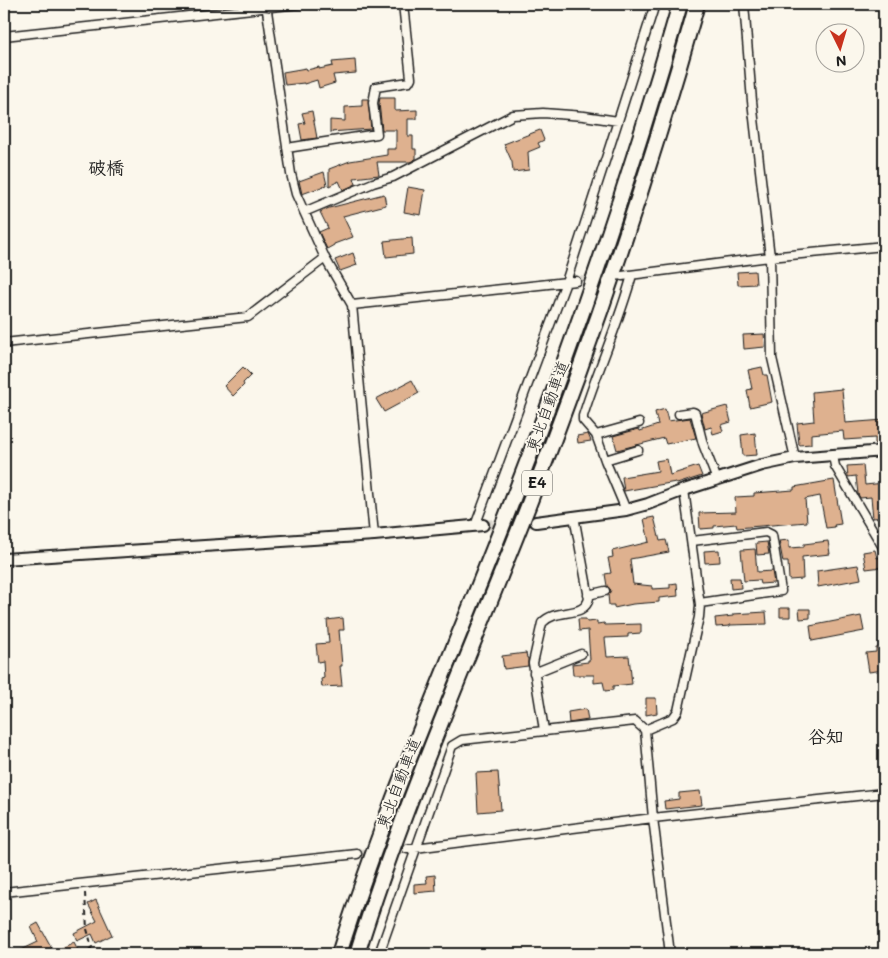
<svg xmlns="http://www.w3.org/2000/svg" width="888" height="958" font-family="Mali,'Klee One',sans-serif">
	<rect width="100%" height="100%" fill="#fbf7ec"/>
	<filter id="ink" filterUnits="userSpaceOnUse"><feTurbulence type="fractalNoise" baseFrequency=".02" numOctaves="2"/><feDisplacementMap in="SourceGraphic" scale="10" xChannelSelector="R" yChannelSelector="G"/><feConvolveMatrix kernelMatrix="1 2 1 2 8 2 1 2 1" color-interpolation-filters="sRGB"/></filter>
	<g filter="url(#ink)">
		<!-- building -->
		<path fill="#deb18f" stroke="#1c1c1c" d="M355 60 356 73 333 75 335 83 319 88 317 80 304 84V83L285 85 283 72 306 68 307 70 319 67V69L333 66 332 62Z
			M380 98H395V111L417 110V119H408V136H413V149H416V159L410 162H377L379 175 354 178 356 184 343 190 339 181 329 186V169L350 161 387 155V149H396V130H382L379 103Z
			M362 99H368L371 129 330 132V120L345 121V107L362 106Z
			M312 111 317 138 302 140 299 124 305 123 302 113Z
			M540 130 544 140 538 143 540 147 528 152 529 170 513 172 512 162 504 144Z
			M324 172 327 185 302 194 299 181Z
			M408 187 425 190 421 215 404 212Z
			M384 194 386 205 343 216 353 237 334 244V245L327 249 319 232 328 228 320 212 329 208Z
			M412 238 413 254 386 257 384 241Z
			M353 253 357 265 340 271 335 260Z
			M755 271 756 284 738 285 737 272Z
			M764 334 765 347 744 349 743 335Z
			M243 367 251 375 243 383 244 385 233 396 224 386Z
			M762 367 764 375H767L772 402 750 407 747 390 752 389 748 370Z
			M412 380 419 393 384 412 376 399Z
			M842 389 845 423 884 420V443L875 444V438L844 440 843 431 811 434V444L799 445 797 423 814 421 812 392Z
			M727 406 731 422 721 425 723 431 713 434 711 427 705 429 701 413Z
			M665 409 668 421 690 418 696 438 666 444 664 438 617 450 613 436 639 429 640 431 658 425 655 412Z
			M755 433 757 455 743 456 741 435Z
			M588 434 591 441 578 443 577 436Z
			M667 459 670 475 698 466 702 476 677 484 676 482 624 491 622 477 658 471 656 461Z
			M863 465 865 485 884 483V517L873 518 871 497 860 498 858 494 856 476 848 477 847 466Z
			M834 480 841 524 834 525 835 527 826 528 820 496 805 499 807 522 737 528 736 524 714 526V528L700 529 699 513 736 512 735 497 754 496V493L794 490V487Z
			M654 517 660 541 666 540 669 552 630 559 633 584 652 586V589L670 588V584L677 583 678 596 659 598V602L633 604 614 608V605H609L608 595 611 590 607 586 605 574 611 573 608 558 613 557 612 551 649 542 644 519Z
			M789 540V548L804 547V544L828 541 830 554 802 557 803 579 789 580 788 562H783L779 541Z
			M767 542 769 554 757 555 756 543Z
			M755 549 757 572 772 571 774 583 760 584 759 580 744 581 741 550Z
			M719 550 720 562 705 563 704 551Z
			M875 550 877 558 881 557 882 567 866 569 863 552Z
			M858 565 861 579 818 587 817 571Z
			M730 578H740L741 588 731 589Z
			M780 608H790V617H780Z
			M799 609H810V618L800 619Z
			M766 612 767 624 730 625V626L716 627 715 618 733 616V614Z
			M861 616 864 631 812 641 810 626Z
			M343 618 344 630H339L342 666H340L342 686 322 687 321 679 324 678 323 661 318 662 316 644 329 643 327 620Z
			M578 619H586L587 622 597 621V624L604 623 605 625 641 624V633L628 634V637L605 638 607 657 629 656 632 684 613 686V690L605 691 603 682 594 683V675H573L572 664 588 662V660H590L588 630 579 631Z
			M884 647V670L869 672 866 653 876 652V648Z
			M526 653 527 658H528V666L504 669 502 656Z
			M646 698H656L657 713 646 715Z
			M586 709 588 720 569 723 568 712Z
			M498 772 501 810 478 812 476 773Z
			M700 791 702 805 665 809 664 801 679 799V793Z
			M435 875 436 891 414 893V884L427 883 426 876Z
			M96 900 112 935 96 943 92 934 77 941 74 933 97 921 88 904Z
			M38 923 54 952 74 942 80 954H4V933L13 954 38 942 31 927Z"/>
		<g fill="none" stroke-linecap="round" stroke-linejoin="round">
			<!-- minor-tunnel -->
			<path stroke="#dad6cd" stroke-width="8" stroke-dasharray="8 4" stroke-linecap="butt" d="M576 281 615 276
				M357 854 407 849"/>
			<!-- tertiary-tunnel -->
			<path stroke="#dad6cd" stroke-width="10" stroke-dasharray="10 5" stroke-linecap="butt" d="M483 525 528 522"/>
			<defs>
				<path id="minor" d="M266 4 291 174 296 194 325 258 352 305 374 535
					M744 4 752 101 770 257 772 358 795 458
					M4 36 299 4
					M287 148 377 134 373 103 376 87 409 82 411 78 403 4
					M304 212 373 183 393 177 513 115 543 113 584 116 618 121 655 4
					M622 276 770 257 884 246
					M352 305 576 281
					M4 343 248 317 325 258
					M679 414 693 412 695 413 703 444 717 480
					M596 435 639 423
					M833 456 835 466 884 549
					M605 460 638 450
					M626 510 605 460 596 435 583 420V416C598 368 619 323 632 275
					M475 526 566 282 618 121
					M692 541 766 532 772 535 781 591 700 603
					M588 595 605 591
					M534 673 581 654
					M544 730 533 663 542 623C556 607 585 619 589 598L574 516
					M407 849 653 818 884 793
					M4 892 357 854
					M379 954 452 746 462 740 635 721 645 730
					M670 954 653 818 645 730 673 718 678 711 699 617 700 605 684 490"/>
				<path id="tertiary" d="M536 522 626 510 648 504 684 490 762 465 795 458 884 451
					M4 559 374 535 483 525"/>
				<path id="motorway" d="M339 954C387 801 453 654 511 504 575 340 632 173 680 4
					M357 954C404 802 469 657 527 509 592 343 649 175 697 4"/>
			</defs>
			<!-- minor casing -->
			<use href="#minor" stroke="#1c1c1c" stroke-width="11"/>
			<!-- tertiary casing -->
			<use href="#tertiary" stroke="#1c1c1c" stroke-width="14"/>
			<!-- motorway casing -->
			<use href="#motorway" stroke="#1c1c1c" stroke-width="18"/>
			<!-- path -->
			<path stroke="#1c1c1c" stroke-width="2" stroke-dasharray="5 4" stroke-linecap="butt" d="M85 893 87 929 92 947 85 954"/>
			<!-- minor -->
			<use href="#minor" stroke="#fbf7ec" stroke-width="8"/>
			<!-- tertiary -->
			<use href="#tertiary" stroke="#fbf7ec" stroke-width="10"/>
			<!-- motorway -->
			<use href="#motorway" stroke="#fbf7ec" stroke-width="14"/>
		</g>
	</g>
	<g text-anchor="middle" stroke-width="4" stroke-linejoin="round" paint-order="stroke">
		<!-- shield labels -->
		<rect fill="#fbf7ec" stroke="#5f5e5a" stroke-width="1" x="522" y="470.5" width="30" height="25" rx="4"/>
		<g font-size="15" font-weight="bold" fill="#1c1c1c">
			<text x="537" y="488">E4</text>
		</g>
		<!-- street labels -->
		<g font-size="16" fill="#1c1c1c" stroke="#fbf7ec">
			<text transform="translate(547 406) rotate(-70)" y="6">東北自動車道</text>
			<text transform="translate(398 783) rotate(-69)" y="6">東北自動車道</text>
		</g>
		<!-- neighbourhood labels -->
		<g font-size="18" font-weight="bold" fill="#1c1c1c" stroke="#fbf7ec">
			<text x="106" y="174">破橋</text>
			<text x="826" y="743">谷知</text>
		</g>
	</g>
	<!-- margin -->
	<rect width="888" height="958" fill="none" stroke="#fbf7ec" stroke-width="20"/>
	<rect x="10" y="10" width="868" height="938" fill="none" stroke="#1c1c1c" stroke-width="2" filter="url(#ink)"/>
	<!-- north arrow -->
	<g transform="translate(840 48) rotate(175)"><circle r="24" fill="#fbf7ec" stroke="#a29f99"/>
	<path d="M0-4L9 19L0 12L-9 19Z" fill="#c8321e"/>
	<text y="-8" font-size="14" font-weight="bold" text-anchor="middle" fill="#1c1c1c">N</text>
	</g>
</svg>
